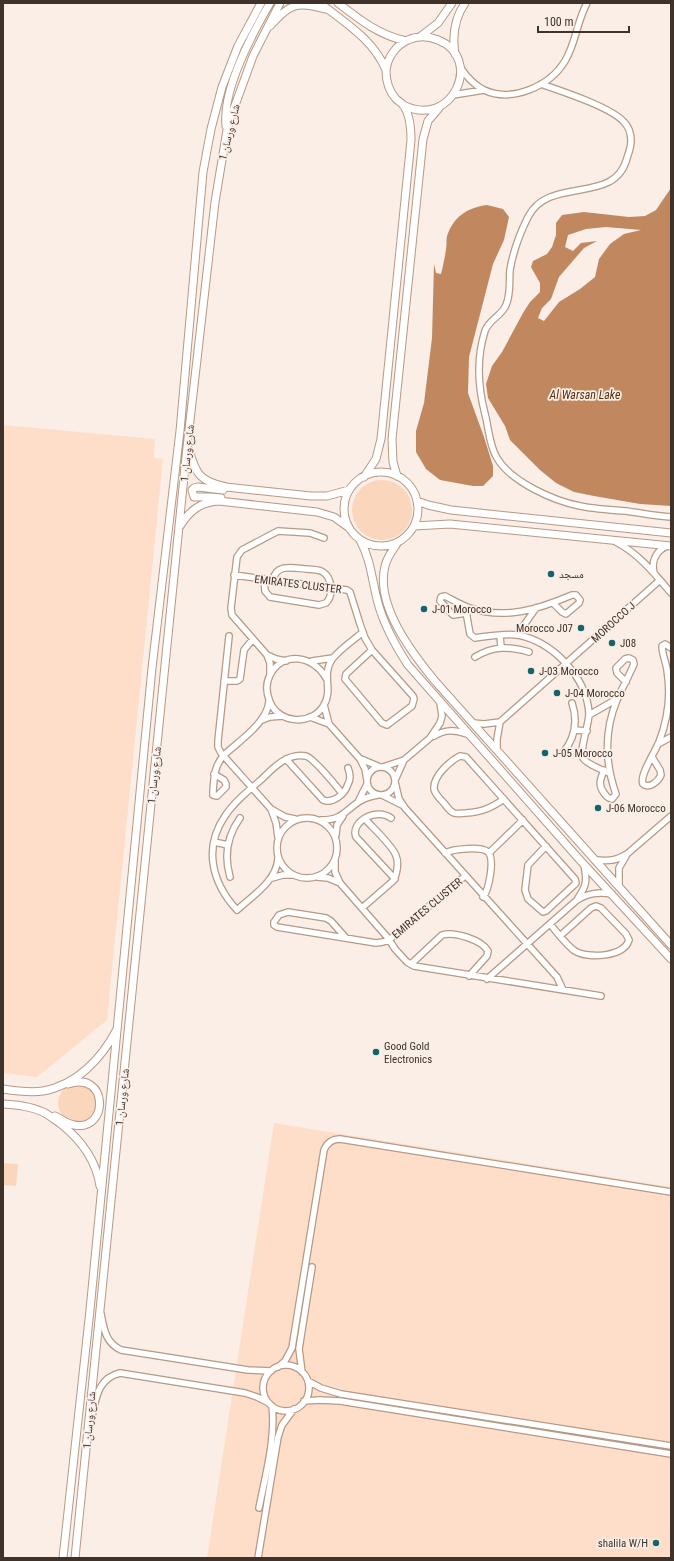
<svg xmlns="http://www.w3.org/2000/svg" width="674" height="1561" font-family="'Roboto Condensed','Noto Naskh Arabic',sans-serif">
	<rect width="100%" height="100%" fill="#fbeee6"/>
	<!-- built -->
	<path fill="#fedec9" d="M3 425 155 439 154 458 163 459 107 1020 37 1077 3 1073Z
		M274 1123 671 1187V1558H207Z"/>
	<!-- green -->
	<path fill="#fad6bd" d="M352 510a30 30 0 1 1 60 0a30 30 0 1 1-60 0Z
		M58 1103a19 19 0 1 1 38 0a19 19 0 1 1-38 0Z
		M3 1163 18 1164 16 1186 3 1185Z"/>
	<!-- water -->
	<path fill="#c18860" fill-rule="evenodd" d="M671 188V506L640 504 594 496 574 492 556 483 540 470 510 440 505 426 488 398 486 384 492 366 502 352 523 313 530 302 540 292V283L531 267 533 261 547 254 552 247 556 235V223L562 215 584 212 629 217 645 216 656 210ZM606 227 641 230 624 234 610 244 599 259 595 277 580 289 559 302 544 321 538 318 542 308 551 299 559 277 584 248 597 241 581 243 573 251 565 247 568 235 586 229Z
		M487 205 503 209 509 217 504 240 493 264 469 357 468 393 484 437 493 466V476L483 486H473L440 480 426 469 416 452V431L424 403 432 338 434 264 436 273 441 274C443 266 445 257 446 249 447 245 446 240 447 236 454 216 467 208 487 205Z"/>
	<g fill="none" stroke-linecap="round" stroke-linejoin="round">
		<defs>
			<path id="minor" d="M460 67C466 76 474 85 484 90 512 103 550 86 565 61 576 43 577 21 587 3
				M541 84C561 91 611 107 624 122 629 127 631 134 631 141 631 147 629 152 627 158 615 206 549 175 528 217 520 233 513 252 510 270 509 281 511 294 506 305 502 316 489 319 485 331 476 359 478 387 485 414 489 429 489 445 497 458 511 482 554 501 580 506 595 509 611 510 626 511 641 513 656 516 671 517
				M453 95 484 90
				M616 542C638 553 655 574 671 593
				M654 573C651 561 656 551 667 546
				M234 575 347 590 350 592 360 624 365 638 372 650 413 696 414 699 412 706 387 725 382 723 345 679 346 674 372 650
				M264 579 265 591 270 597 319 605 326 603C334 595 332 578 323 572 318 569 312 570 307 569 294 568 276 563 273 580
				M465 606 470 634 475 638C489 636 504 633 518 635 553 642 587 677 589 714 589 724 579 751 583 758 586 764 603 770 609 773
				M466 613 453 615 440 601 441 597 445 596C453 600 461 605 470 608 506 620 539 609 572 595H576L580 600 579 603 566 614 562 612 553 603
				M500 635 501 647
				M517 635 536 608
				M229 636 218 741V747L221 753 271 809 285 817 295 819
				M267 655 270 663V674
				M475 657C493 646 509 646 529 652
				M286 661 276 659 267 655 232 615 231 608 237 557 242 550 278 531 310 533 324 538
				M312 661 333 658
				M326 678C314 656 283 650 270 675 266 683 266 693 270 702 279 724 312 726 324 705 333 690 322 676 331 661 337 651 354 640 363 632
				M224 681H237L240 679 244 650 253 639
				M324 705 329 724
				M589 715 617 699
				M310 717 329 724 360 759 365 769 367 780
				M262 720 270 717 283 716
				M473 723 484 724 500 722 660 580
				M575 730 587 731
				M434 736C446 729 454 730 467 734
				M658 744 671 737
				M497 750V739L500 722
				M563 753C575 738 578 721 572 703
				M652 757 660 770 661 775C658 782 649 789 643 784 639 776 655 752 659 742 668 719 671 694 667 670 666 662 662 654 662 646L665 644 671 648
				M286 759 323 800C333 804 345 794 348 784 351 779 350 773 348 768
				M361 759 380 767
				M383 767 404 760 430 738 440 723 442 716 440 703
				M367 781a14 14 0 1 1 28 0a14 14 0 1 1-28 0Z
				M604 770C600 780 598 785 604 793 607 797 608 798 612 799L616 794C605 763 604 731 617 700 622 688 629 676 634 664L633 660 629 658 625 659 616 668 617 673 626 682
				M214 774 224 780 226 784V787L217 796 213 795V792C214 778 214 766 224 755 239 741 268 722 269 701
				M395 780 404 760
				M395 782 399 799 405 808 557 977 563 990
				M382 795 402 805
				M504 799C491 808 482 812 466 813 462 813 457 814 454 813 449 811 446 805 443 802 439 798 435 794 434 789 433 776 450 761 460 756L466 757 575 879 576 883 574 885 546 911 543 912 528 899 525 890 528 865 546 846
				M358 802 367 784
				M271 809 276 823 278 837
				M277 848a30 30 0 1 1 60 0a30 30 0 1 1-60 0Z
				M391 818C376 807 350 822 356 837L395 879
				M321 820C343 820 344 811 360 801 365 798 372 796 378 795
				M336 835 337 825 343 816
				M214 842 228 845
				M445 853C453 849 481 846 488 852 495 859 489 890 483 897
				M489 853 523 820
				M278 858C277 881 252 896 237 910 212 883 203 848 225 816 234 802 249 790 262 779 273 768 288 752 306 756 315 759 335 785 342 793
				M595 860C610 861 615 861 627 854L671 816
				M335 861V872L340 883 388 938 395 949 407 962 414 966 601 996
				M230 877C224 856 227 836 240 818
				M317 877 328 878 340 883
				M272 878 283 875H293
				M619 886V868L626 856
				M578 898C587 885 587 880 584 865
				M362 908 393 881C397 875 399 862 396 856 394 847 372 827 365 819
				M550 924C556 931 567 946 575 951 588 959 624 957 629 940L626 934 601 908 596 906 591 908 560 936
				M346 938 331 921 326 918 288 912 279 915 274 922V925L277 927 376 943 383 942 389 940 465 876
				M411 964 442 935C454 931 482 940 488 951L487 956 469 976
				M487 979 577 900C589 893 598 892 612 894
				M101 1314C104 1330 106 1343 121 1350L248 1370 271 1371
				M263 1388a23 23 0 1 1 46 0a23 23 0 1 1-46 0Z
				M278 1367 285 1361 292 1348 324 1150C327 1143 332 1139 340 1139L671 1192
				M302 1372 299 1349 312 1267
				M308 1381 321 1388 341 1394 671 1446
				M304 1401 320 1400 340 1401 671 1454
				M92 1416C96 1398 98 1378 120 1373L245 1393 257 1397 269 1403
				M259 1508C265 1477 276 1438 272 1406
				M258 1558 278 1437 282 1425 294 1409"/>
			<path id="tertiary" d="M320 3C345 23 373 39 386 70
				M338 3C360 20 379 35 406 41
				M270 26C290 5 295 0 325 9
				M421 36 438 23 452 3
				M455 54C452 35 454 19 465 3
				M226 126C222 90 252 34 270 3
				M189 450C196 475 200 481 226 487L311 496H327L349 490
				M344 509a37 37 0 1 1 74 0a37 37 0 1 1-74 0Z
				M397 476 393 462 392 439 423 139 428 121 439 108
				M364 477 376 459 381 439 411 140C411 129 410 114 403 105 401 102 398 101 396 99 389 91 386 81 386 71 387 58 396 45 408 40 417 36 428 36 438 40 484 58 453 130 403 105
				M221 498 210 497H194L192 490 194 488 198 487 223 490
				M417 501 428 505 451 510 671 533
				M180 526C190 510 201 502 219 501L317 512 334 517 348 527
				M414 526 450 524 671 546
				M360 540C371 560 372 581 378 603 384 625 395 645 408 665L579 859 671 959
				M398 542C393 550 387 557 385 566 375 605 412 653 435 681L671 945
				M3 1089C16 1091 30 1093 43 1091 77 1085 102 1058 117 1029
				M3 1104C16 1105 30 1106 43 1112 49 1115 55 1120 61 1124 81 1140 96 1159 100 1186
				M55 1116C61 1119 67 1124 74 1125 109 1132 109 1070 68 1084
				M63 1558 90 1310 152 668 180 431 203 172 211 129 222 87 238 46 261 3
				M75 1558 187 447 215 202 227 130 233 111 253 56 280 3"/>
		</defs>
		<!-- minor casing -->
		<use href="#minor" stroke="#b79985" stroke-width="8"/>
		<!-- tertiary casing -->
		<use href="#tertiary" stroke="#b79985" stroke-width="9"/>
		<!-- minor -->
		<use href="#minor" stroke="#fff" stroke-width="5.5"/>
		<!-- tertiary -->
		<use href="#tertiary" stroke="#fff" stroke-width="7"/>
	</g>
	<!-- markers -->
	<g fill="#15636b" stroke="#fbeee6" stroke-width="1.5">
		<circle cx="551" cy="574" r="4"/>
		<circle cx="424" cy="609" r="4"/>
		<circle cx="581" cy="628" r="4"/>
		<circle cx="612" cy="643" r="4"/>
		<circle cx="531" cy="671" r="4"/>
		<circle cx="557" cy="693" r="4"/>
		<circle cx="545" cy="753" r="4"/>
		<circle cx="598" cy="808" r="4"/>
		<circle cx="376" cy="1052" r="4"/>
		<circle cx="656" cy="1543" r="4"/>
	</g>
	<g text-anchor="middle" stroke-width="3.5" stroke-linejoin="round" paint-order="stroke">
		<!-- street labels -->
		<g font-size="11" fill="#3f322a" stroke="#fbeee6">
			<text transform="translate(229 132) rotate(-76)" y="4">شارع ورسان 1</text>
			<text transform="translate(187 453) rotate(-84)" y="4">شارع ورسان 1</text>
			<text transform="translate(298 584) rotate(7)" y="4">EMIRATES CLUSTER</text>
			<text transform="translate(613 622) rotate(-42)" y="4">MOROCCO J</text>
			<text transform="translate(154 775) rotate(-84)" y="4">شارع ورسان 1</text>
			<text transform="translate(427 908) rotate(-40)" y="4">EMIRATES CLUSTER</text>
			<text transform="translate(122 1097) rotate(-84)" y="4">شارع ورسان 1</text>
			<text transform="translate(89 1420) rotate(-85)" y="4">شارع ورسان 1</text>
		</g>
		<!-- poi labels -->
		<g font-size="11" fill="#3f322a" stroke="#fbeee6" text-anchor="start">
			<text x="559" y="578">مسجد</text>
			<text x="432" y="613">J-01 Morocco</text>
			<text x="573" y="632" text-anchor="end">Morocco J07</text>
			<text x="620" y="647">J08</text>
			<text x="539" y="675">J-03 Morocco</text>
			<text x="565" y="697">J-04 Morocco</text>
			<text x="553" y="757">J-05 Morocco</text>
			<text x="606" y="812">J-06 Morocco</text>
			<text x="384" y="1050">Good Gold<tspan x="384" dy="13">Electronics</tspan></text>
			<text x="648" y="1547" text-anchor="end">shalila W/H</text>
		</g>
		<!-- water labels -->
		<g font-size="12" font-style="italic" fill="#573011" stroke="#fbeee6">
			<text x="585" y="399">Al Warsan Lake</text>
		</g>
	</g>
	<!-- border -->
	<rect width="674" height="1561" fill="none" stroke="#3f322a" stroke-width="8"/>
	<!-- scale -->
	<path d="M538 26v6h91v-6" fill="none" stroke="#3f322a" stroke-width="2"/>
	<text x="544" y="26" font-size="12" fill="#3f322a" stroke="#fbeee6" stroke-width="3" paint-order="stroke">100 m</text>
</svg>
